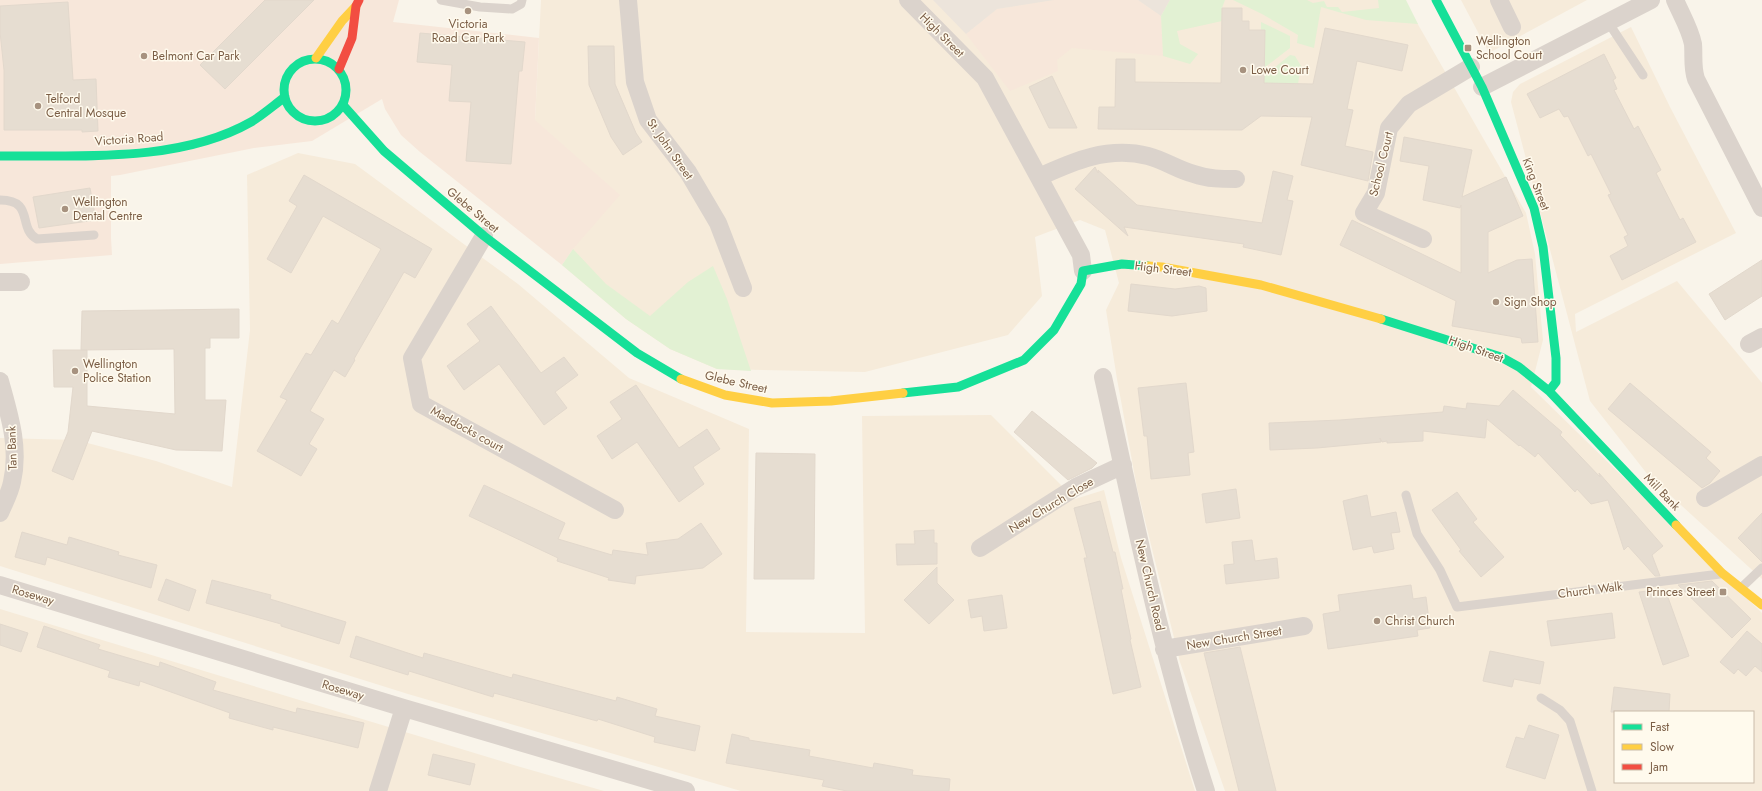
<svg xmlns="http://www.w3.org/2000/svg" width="1762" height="791" font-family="Jost,sans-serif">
	<rect width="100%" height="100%" fill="#f9f4ea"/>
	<!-- residential -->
	<path fill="#f6ebda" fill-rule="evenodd" d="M541 0H1404L1526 213 1535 254 1543 340 1531 387 1762 613V791H1225L1180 662 1137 488 1117 379 1106 310 1119 283 1105 230 1080 220 1035 237 1042 296 1008 335 865 372 717 369 670 349 626 319 562 265 573 249 535 120ZM1615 712H1753V782H1615Z
		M1461 0H1587L1489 53Z
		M1631 27 1670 107 1736 233 1575 314 1576 332 1677 281 1762 383V579L1648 475 1590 401 1511 102 1513 92 1520 84Z
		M298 153 355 164 518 284 629 378 749 429 746 632 865 633 862 416 991 415 1075 499 1104 490 1121 558 1195 791H741L408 694 0 566V438L76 440 156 461 232 487 250 330 247 175Z
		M0 609 517 766 604 791H0Z"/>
	<!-- commercial -->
	<path fill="#f7e7da" d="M0 0H399L393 22 539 38 535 120 620 195 573 249 562 265 420 152 401 135 385 109 382 99 312 141 254 148 120 175 111 176V238L112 255 0 264Z
		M1054 0H1138L1161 16 1163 56 1072 48 1057 60 1058 71 1010 91 966 34 997 9Z"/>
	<!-- industrial -->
	<path fill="#ece4db" d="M933 0H1054L997 9 966 34Z
		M1138 0H1170L1161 16Z"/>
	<!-- green -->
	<path fill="#e2f1d3" d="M1170 0H1225L1222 8V21L1177 31 1180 44 1198 54 1190 64 1163 56 1161 16Z
		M1233 0H1307L1313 3 1324 1 1327 7H1338L1342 12 1379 8 1378 0H1406L1418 24 1366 20 1321 7 1314 48 1297 43 1298 35 1262 14Z
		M1261 22 1290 36V48L1264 68 1265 30H1261Z
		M1290 55 1295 56 1301 66 1298 84 1264 83V76Z
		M573 249 606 284 650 316 688 282 713 266 727 299 751 371 717 369 670 349 626 319 562 265Z"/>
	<!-- building -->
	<path fill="#e6ddd1" stroke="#e2d8cc" d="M265 0H314L225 89 200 65Z
		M68 2 73 80 96 79 98 131 82 132V130H4V70L0 32V6Z
		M1222 8H1242V21H1249V30H1265L1264 83 1313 84 1325 28 1408 45 1402 71 1357 61 1347 109 1353 110 1345 146 1373 152 1368 181 1301 165 1312 117 1261 116 1242 130 1098 129 1099 107H1115L1116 59H1135V82L1221 83Z
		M420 33 525 42 522 71H519L511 164 466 161 471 102 449 101 452 65 417 62Z
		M588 46H614L615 84 636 133 642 142 623 155 611 137 589 85Z
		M1604 54 1616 78 1613 80 1617 89 1614 90 1634 129 1638 126 1661 170 1656 173 1680 220 1683 218 1696 242 1622 280 1610 256 1628 246 1624 237 1628 235 1608 195 1611 194 1591 154 1588 156 1568 116 1564 117 1559 109 1540 118 1527 94Z
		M1052 76 1077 128H1049L1029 87Z
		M1404 137 1472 150 1462 197 1506 177 1523 216 1488 232V273L1517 260 1532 259 1538 342 1522 343 1521 338 1452 326 1456 301 1340 245 1352 220 1461 273V205L1460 208 1423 200 1429 166 1400 161Z
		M1095 167 1098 173V170L1137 205 1262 223 1273 171 1293 176 1287 200 1293 201 1281 255 1243 247 1244 244 1124 227 1128 236 1075 189Z
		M304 175 432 249 415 278 404 272 354 359 355 360 345 377 334 370 310 411 324 419 309 444 317 449 301 476 257 451 287 400 280 397 306 353 311 355 332 320 338 324 381 249 323 216 291 273 267 259 297 206 289 201Z
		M90 188 96 220 39 228 33 197Z
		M1762 260V296L1725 320 1709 294Z
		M1131 284 1175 289 1199 286 1206 288 1207 311 1172 316 1128 311Z
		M491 306 541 373 564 357 578 375 555 392 567 408 544 425 499 364 464 390 447 366 480 341 467 324Z
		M239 309V338H210V348H205V400H226L222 451 176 450 92 431 73 480 52 471 68 432 73 387H54L53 350H87V406L175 414 174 349 81 350 82 311Z
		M1186 383 1194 452 1188 453 1190 475 1151 479 1147 436H1144L1138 388Z
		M1630 383 1711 452 1706 458 1720 471 1710 483 1702 488 1608 409Z
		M636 385 679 448 707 429 720 449 693 467 704 484 679 502 637 442 612 459 597 436 622 419 610 402Z
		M1513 390 1562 432 1560 435 1600 477 1599 473 1663 546 1652 555 1660 576H1655L1628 546 1624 550 1608 500 1591 504 1577 489 1575 492 1538 453 1535 457 1520 445 1519 446 1487 419 1485 438 1423 431V441L1387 443V441L1382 442 1380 438 1381 442 1317 448 1270 450 1269 423 1340 420 1443 412 1444 406 1466 409 1467 403 1499 406Z
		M1032 411 1097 463 1092 468 1068 480 1014 432Z
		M756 453 815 454 814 579H754Z
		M484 485 565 523 558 539 612 555 613 550 648 555 646 543 678 539 701 523 722 554 703 568 636 576 635 584 608 580 609 578 557 561 558 558 469 516Z
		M1236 489 1240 518 1206 523 1202 494Z
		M1457 492 1477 519 1473 522 1504 557 1481 577 1459 551 1461 550 1432 510Z
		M1367 495 1371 517 1396 512 1400 532 1391 533 1394 549 1374 553 1372 546 1353 550 1343 501Z
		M1100 501 1113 552H1115L1123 589H1121L1131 639 1130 640 1141 687 1113 694 1084 558H1087L1074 508Z
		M1762 513V562L1738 538Z
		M934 530V543H937V564L897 565 896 544H915L914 531Z
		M22 532 67 545 69 537 119 552 118 555 157 565 151 588 47 557 45 565 15 557Z
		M1252 540 1255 561 1277 558 1279 578 1226 584 1224 565 1234 564 1232 542Z
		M937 567V583L954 600 929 624 904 600Z
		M166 579 196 590 189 611 158 600Z
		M212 580 271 595 270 599 346 622 339 644 281 626V624L206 603Z
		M1712 581 1751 619 1732 638 1678 585Z
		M1411 585 1413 599 1426 597 1430 628 1417 630 1418 636 1328 649 1323 614 1340 611 1338 595Z
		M1665 589 1689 656 1663 665 1639 592Z
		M1002 595 1007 628 984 631 982 616 971 618 968 600Z
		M1612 613 1615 638 1551 646 1547 621Z
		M0 624 28 633 21 652 0 645Z
		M44 626 100 645 98 649 159 667 160 662 216 682 213 690 296 713 297 708 364 723 358 748 273 727V730L229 718 230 713 140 681 139 686 108 677 110 671 37 647Z
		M1747 631 1762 644V672L1755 666 1746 676 1738 669 1734 674 1720 662Z
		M356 636 423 658 424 653 512 678 513 674 616 701 617 697 657 709 655 716 700 726 695 751 654 742 655 737 598 719 597 721 494 693 493 697 409 671 408 675 350 657Z
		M1240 647 1276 791H1239L1204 653Z
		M1490 651 1544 662 1540 684 1514 679 1512 687 1483 681Z
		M1614 687 1670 694 1669 712H1611Z
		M1529 725 1559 735 1545 779 1506 767 1516 737 1524 739Z
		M732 734 749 738V740L810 750 809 756 873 768 874 763 913 770 912 775 950 779 949 791H847L822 786 824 780 726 763Z
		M433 754 475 764 470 785 428 775Z"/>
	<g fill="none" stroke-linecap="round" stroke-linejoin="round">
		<!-- lane -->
		<path stroke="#dbd3cc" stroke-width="9" d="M441 0 480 7 512 9 521 4 522 0
			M1608 22 1643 75
			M0 200C35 200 17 228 37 239L94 235
			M1406 495 1417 534 1440 570 1457 607 1720 574
			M1741 588 1762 568
			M1541 698 1560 710 1570 721 1592 791"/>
		<!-- street -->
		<path stroke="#dbd3cc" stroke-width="18" d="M628 0 635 82 648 120 688 172 718 223 743 288
			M908 0 985 78 1081 255 1083 271
			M1499 0 1512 27
			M1675 0C1681 14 1690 29 1693 44 1694 56 1692 67 1696 79L1762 208
			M1482 87 1651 0
			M1039 177C1074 161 1108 146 1148 156 1164 160 1178 170 1194 174 1208 179 1222 179 1236 179
			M484 236 412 358 421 404 615 510
			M1423 239 1364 213 1376 193 1389 128 1409 104 1471 67
			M0 282H21
			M1749 344 1762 337
			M1103 377C1134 516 1162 656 1206 791
			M0 381C9 414 20 447 12 482 10 493 4 503 0 513
			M1705 498 1762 465
			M980 548 1076 487 1123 465
			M0 585 404 708 686 791
			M1164 649 1304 626
			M378 791 404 708"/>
		<!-- fast -->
		<path stroke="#16e098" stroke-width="9" d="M1436 0 1482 87 1534 208 1543 247 1556 358V382L1549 391
			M284 90a31 31 0 1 1 62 0a31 31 0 1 1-62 0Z
			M343 105 384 151 484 236 637 353 681 379
			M0 156C80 155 179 163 251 122 263 115 274 105 285 97
			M1381 319 1501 357 1519 367 1549 391 1676 525
			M903 393 958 387 1024 360 1054 330 1081 284 1083 271 1122 264 1148 266"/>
		<!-- slow -->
		<path stroke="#ffcf43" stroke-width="9" d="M316 58 342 21 356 6
			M1148 266 1162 267 1261 285 1381 319
			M681 379 725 395 772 403 831 401 903 393
			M1676 525 1722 573 1762 605"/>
		<!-- jam -->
		<path stroke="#f24e42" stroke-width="9" d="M339 69 352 38 356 6 359 0"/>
	</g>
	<!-- markers -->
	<g fill="#a7927f" stroke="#fffaed" stroke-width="1.5">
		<circle cx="468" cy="11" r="4"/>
		<rect x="1464" y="44" width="8" height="8" rx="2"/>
		<circle cx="144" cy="56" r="4"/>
		<circle cx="1243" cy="70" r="4"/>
		<circle cx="38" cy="106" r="4"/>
		<circle cx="65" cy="209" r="4"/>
		<circle cx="1496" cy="302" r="4"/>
		<circle cx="75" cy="371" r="4"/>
		<rect x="1719" y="588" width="8" height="8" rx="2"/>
		<circle cx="1377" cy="621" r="4"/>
	</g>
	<g text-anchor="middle" stroke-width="3" stroke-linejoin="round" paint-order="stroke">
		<!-- poi labels -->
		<g font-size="12" fill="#7b5e46" stroke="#fffaed" text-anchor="start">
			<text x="468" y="28" text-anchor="middle">Victoria<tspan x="468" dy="14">Road Car Park</tspan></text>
			<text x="1476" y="45">Wellington<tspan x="1476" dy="14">School Court</tspan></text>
			<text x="152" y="60">Belmont Car Park</text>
			<text x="1251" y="74">Lowe Court</text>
			<text x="46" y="103">Telford<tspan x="46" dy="14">Central Mosque</tspan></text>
			<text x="73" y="206">Wellington<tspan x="73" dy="14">Dental Centre</tspan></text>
			<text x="1504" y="306">Sign Shop</text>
			<text x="83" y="368">Wellington<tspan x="83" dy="14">Police Station</tspan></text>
			<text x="1715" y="596" text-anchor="end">Princes Street</text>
			<text x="1385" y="625">Christ Church</text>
		</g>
		<!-- street labels -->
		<g font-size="12" fill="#7b5e46" stroke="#fffaed">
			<text transform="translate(942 35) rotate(45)" y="4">High Street</text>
			<text transform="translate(129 139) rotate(-4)" y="4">Victoria Road</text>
			<text transform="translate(670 149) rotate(55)" y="4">St. John Street</text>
			<text transform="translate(1381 164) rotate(-76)" y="4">School Court</text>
			<text transform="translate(1536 184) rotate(69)" y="4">King Street</text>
			<text transform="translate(473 210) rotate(40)" y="4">Glebe Street</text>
			<text transform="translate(1163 269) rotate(7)" y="4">High Street</text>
			<text transform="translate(1476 349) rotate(20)" y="4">High Street</text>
			<text transform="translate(736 382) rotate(13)" y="4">Glebe Street</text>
			<text transform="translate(467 429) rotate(29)" y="4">Maddocks court</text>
			<text transform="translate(12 448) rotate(-92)" y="4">Tan Bank</text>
			<text transform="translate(1662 492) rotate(46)" y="4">Mill Bank</text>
			<text transform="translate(1051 505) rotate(-31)" y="4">New Church Close</text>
			<text transform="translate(1150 585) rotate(77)" y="4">New Church Road</text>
			<text transform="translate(1590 590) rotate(-7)" y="4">Church Walk</text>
			<text transform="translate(33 595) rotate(17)" y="4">Roseway</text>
			<text transform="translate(1234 638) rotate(-9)" y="4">New Church Street</text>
			<text transform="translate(343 690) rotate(17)" y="4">Roseway</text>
		</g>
	</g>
	<!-- legend -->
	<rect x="1614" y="711" width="140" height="72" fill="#fffaed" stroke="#cabcaa"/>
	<rect x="1622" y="724" width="20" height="6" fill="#16e098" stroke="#cabcaa"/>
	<text x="1650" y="731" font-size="12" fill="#7b5e46">Fast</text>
	<rect x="1622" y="744" width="20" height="6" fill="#ffcf43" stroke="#cabcaa"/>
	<text x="1650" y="751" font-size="12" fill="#7b5e46">Slow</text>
	<rect x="1622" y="764" width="20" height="6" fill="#f24e42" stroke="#cabcaa"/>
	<text x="1650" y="771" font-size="12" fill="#7b5e46">Jam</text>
</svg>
